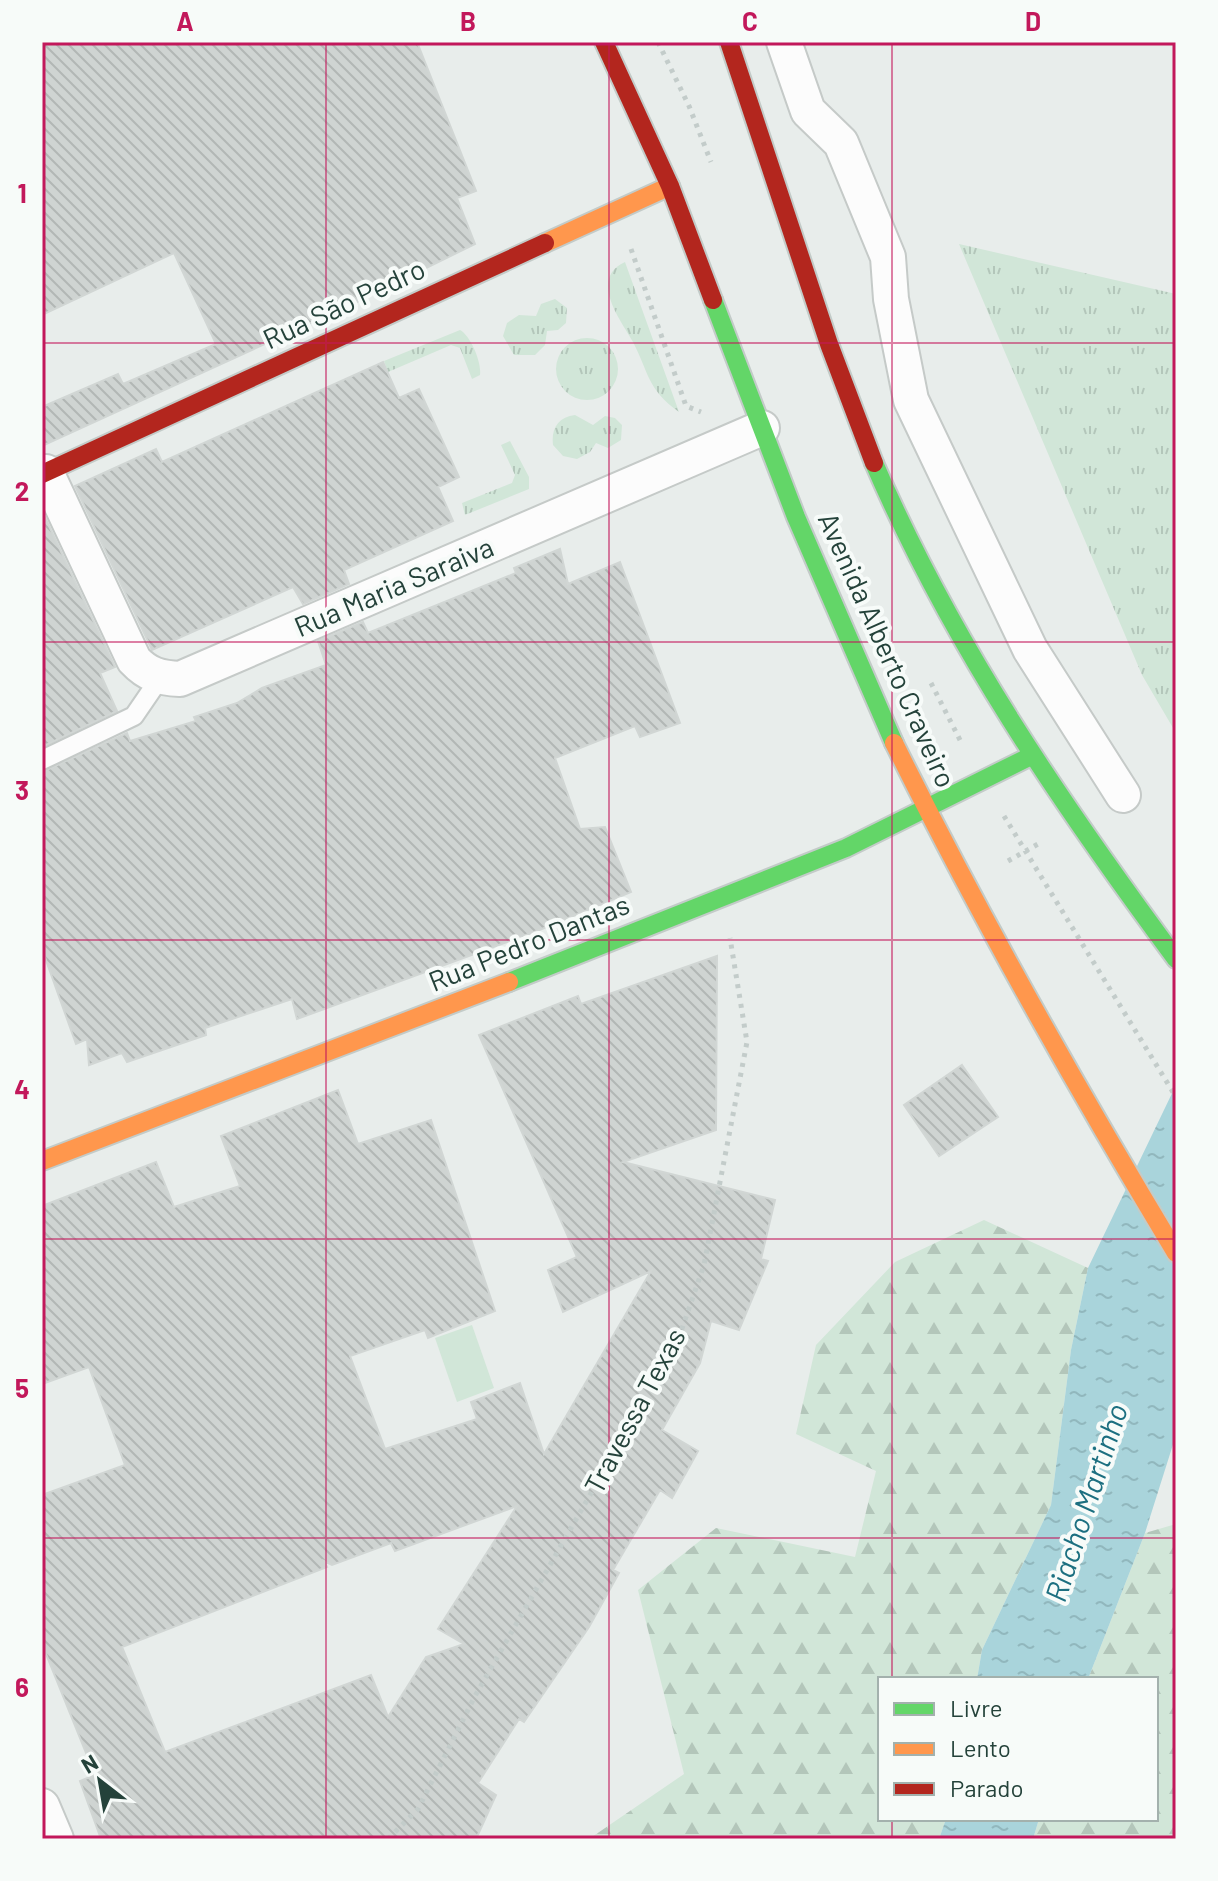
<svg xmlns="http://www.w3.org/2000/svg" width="1218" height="1881" font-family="Barlow,sans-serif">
	<defs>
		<pattern id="grass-tufts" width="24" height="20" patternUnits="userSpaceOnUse" patternTransform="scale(2)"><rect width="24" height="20" fill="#d1e6d8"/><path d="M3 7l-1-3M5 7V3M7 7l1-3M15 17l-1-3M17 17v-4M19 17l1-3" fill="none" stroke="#b3c6ba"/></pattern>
		<pattern id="forest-firs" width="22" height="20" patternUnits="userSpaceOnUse" patternTransform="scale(2)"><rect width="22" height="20" fill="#d1e6d8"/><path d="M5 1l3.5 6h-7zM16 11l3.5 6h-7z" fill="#b3c6ba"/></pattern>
		<pattern id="water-ripples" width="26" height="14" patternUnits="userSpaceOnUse" patternTransform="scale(2)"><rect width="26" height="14" fill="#a9d4db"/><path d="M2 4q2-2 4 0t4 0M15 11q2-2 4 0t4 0" fill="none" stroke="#91b7bd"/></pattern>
		<pattern id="building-back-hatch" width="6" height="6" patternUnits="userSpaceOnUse" patternTransform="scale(2)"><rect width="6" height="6" fill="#cfd4d2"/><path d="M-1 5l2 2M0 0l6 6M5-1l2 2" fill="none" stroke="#b2b7b5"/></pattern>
	</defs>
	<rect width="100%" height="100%" fill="#e8edeb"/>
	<!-- grass -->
	<path fill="url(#grass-tufts)" d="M959 244 1176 294V733L1142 675Z
		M625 262 679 412C647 389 649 373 633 342 621 320 588 279 625 262Z
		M555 299 567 308 566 323 558 330 547 331 545 345 535 355H514L503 336 507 323 519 315 536 316 541 304Z
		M460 330C470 335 482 362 480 375L472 379 460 348 451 345 388 372 384 361Z
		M556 369a31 31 0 1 1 62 0a31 31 0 1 1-62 0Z
		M575 415 593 425 605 416 615 418 622 425 621 440 608 448 596 443 590 452 577 459 563 456 553 445C551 429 558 417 575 415Z
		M510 441 529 477V489L465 515 462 503 512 483 515 475 501 445Z"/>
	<!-- forest -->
	<path fill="url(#forest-firs)" d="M984 1220 1088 1268 1071 1350 1051 1505 982 1650 977 1679H880V1819H946L939 1839H589L684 1774 638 1590 716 1528 855 1557 876 1471 796 1434 816 1345 895 1262Z
		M1176 1524V1839H1033L1039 1819H1156V1679H1088L1145 1533Z"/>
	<!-- pitch -->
	<path fill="#d1e6d8" d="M472 1325 494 1388 457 1402 435 1338Z"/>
	<!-- water -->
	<path fill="url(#water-ripples)" d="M1176 1085V1435L1145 1533 1088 1679H977L982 1650 1051 1505 1071 1350 1088 1268Z
		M946 1819H1039L1033 1839H939Z"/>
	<!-- building -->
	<path fill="url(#building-back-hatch)" stroke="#d1d6d4" stroke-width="2" fill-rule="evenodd" d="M42 42H417L476 191 457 198 475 244 361 300 42 446V407L118 374 123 384 216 344 174 253 42 315Z
		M383 362 399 398 419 389 459 477 438 487 453 521 344 570 349 584 303 604 293 587 152 650 75 486 156 449 162 462Z
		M42 511 115 667 100 673 117 711 42 747Z
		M560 549 568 584 620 562 680 723 640 737 635 726 555 758 580 829 605 827 631 892 537 931 297 1019 292 999 205 1028 206 1035 127 1062 122 1053 89 1065 87 1039 76 1044 42 949V772L127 733 130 741 196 721 194 717 237 703 262 688 326 665 318 641 363 622 368 633 516 573 514 568Z
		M717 956 716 1130 623 1162 775 1200 761 1259 768 1261 739 1330 711 1321 700 1363 662 1430 698 1451 672 1498 660 1490 613 1570 619 1573 589 1627 524 1722 519 1719 478 1783 496 1795 476 1839H101L80 1781 95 1775 42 1644V1495L125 1465 89 1367 42 1384V1206L156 1162 174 1207 240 1186 221 1136 338 1090 358 1144 431 1120 495 1311 428 1338 425 1330 350 1356 385 1449 477 1419 471 1402 520 1383 544 1454 651 1271 563 1312 548 1270 577 1257 479 1035 578 996 581 1004ZM517 1506 438 1629 464 1644 426 1657 388 1717 371 1675 165 1752 122 1647 327 1567 324 1561 332 1565 391 1543 395 1551Z
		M962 1065 998 1117 939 1156 904 1105Z"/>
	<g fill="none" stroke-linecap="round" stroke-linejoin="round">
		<defs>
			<path id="lane" d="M42 760 134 716 160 678"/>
			<path id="street" d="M784 42 808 111 841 143 888 257 891 299 911 400 1030 649 1123 795
				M46 472 134 660C148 675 160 678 180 679L762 428
				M42 1806 56 1839"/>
			<path id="fast" d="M713 300 796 517 894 743
				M874 463C952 644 1060 802 1176 959
				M509 982 846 848 1029 757"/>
			<path id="slow" d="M545 243 670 186
				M894 743C980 917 1076 1087 1176 1253
				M42 1161 509 982"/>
			<path id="jam" d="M604 42 670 186 713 300
				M729 42 829 344 874 463
				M42 474 545 243"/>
		</defs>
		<!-- lane casing -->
		<use href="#lane" stroke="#c5cac8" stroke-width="22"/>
		<!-- street casing -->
		<use href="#street" stroke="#c5cac8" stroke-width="38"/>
		<!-- fast casing -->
		<use href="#fast" stroke="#c3cbc8" stroke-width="22"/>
		<!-- slow casing -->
		<use href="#slow" stroke="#c3cbc8" stroke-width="22"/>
		<!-- jam casing -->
		<use href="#jam" stroke="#c3cbc8" stroke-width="22"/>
		<!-- path -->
		<path stroke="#c3ccca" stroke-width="5" stroke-dasharray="4 6" stroke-linecap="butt" d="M658 42 689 106 711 162
			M631 249 686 406 701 412
			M931 683 961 742
			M1004 816 1176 1097
			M1008 861 1038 844
			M388 1839 418 1809 475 1696 677 1343 704 1265 747 1042 730 938"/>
		<!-- lane -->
		<use href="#lane" stroke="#fcfcfc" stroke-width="18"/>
		<!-- street -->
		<use href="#street" stroke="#fcfcfc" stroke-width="34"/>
		<!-- fast -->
		<use href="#fast" stroke="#63d668" stroke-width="18"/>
		<!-- slow -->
		<use href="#slow" stroke="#ff974d" stroke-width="18"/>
		<!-- jam -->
		<use href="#jam" stroke="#b3261e" stroke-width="18"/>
	</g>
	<!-- grid -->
	<path fill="none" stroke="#c2185b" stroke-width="2" stroke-opacity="0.55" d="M326 42V1839M609 42V1839M892 42V1679M42 343H1176M42 642H1176M42 940H1176M42 1239H1176M42 1538H1176M892 1819V1839"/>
	<g text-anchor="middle" stroke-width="8" stroke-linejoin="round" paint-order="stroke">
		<!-- street labels -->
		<g font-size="28" fill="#24423a" stroke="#f7fbf9">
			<text transform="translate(344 304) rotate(-25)" y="10">Rua São Pedro</text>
			<text transform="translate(394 587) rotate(-23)" y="10">Rua Maria Saraiva</text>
			<text transform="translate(887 650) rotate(66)" y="10">Avenida Alberto Craveiro</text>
			<text transform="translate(529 943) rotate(-22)" y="10">Rua Pedro Dantas</text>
			<text transform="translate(635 1411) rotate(-62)" y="10">Travessa Texas</text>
		</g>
		<!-- water labels -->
		<g font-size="30" font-style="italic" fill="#1c6f80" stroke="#f7fbf9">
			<text transform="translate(1087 1503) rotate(-72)" y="10">Riacho Martinho</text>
		</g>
	</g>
	<!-- border -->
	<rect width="1218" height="1881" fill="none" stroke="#f7fbf9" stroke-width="88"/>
	<!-- legend -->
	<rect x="878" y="1677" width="280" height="144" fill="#f7fbf9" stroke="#a3b1ad" stroke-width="2"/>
	<rect x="894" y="1703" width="40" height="12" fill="#63d668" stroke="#a3b1ad" stroke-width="2"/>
	<text x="950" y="1717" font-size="24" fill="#24423a">Livre</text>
	<rect x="894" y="1743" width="40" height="12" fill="#ff974d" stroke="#a3b1ad" stroke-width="2"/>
	<text x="950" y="1757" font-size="24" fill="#24423a">Lento</text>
	<rect x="894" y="1783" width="40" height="12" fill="#b3261e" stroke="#a3b1ad" stroke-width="2"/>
	<text x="950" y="1797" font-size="24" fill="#24423a">Parado</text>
	<!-- north arrow -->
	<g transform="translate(100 1781) rotate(329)" stroke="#f7fbf9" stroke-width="6" paint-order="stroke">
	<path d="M0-6L14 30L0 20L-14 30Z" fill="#24423a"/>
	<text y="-12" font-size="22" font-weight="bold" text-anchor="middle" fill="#24423a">N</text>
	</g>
	<rect x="44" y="44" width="1130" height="1793" fill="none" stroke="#c2185b" stroke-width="3"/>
	<g font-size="26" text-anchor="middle" font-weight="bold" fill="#c2185b">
		<text x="185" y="31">A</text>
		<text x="468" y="31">B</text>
		<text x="750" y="31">C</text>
		<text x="1033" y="31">D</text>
		<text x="22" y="203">1</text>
		<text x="22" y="501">2</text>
		<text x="22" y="800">3</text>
		<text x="22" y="1099">4</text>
		<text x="22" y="1398">5</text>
		<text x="22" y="1697">6</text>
	</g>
</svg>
